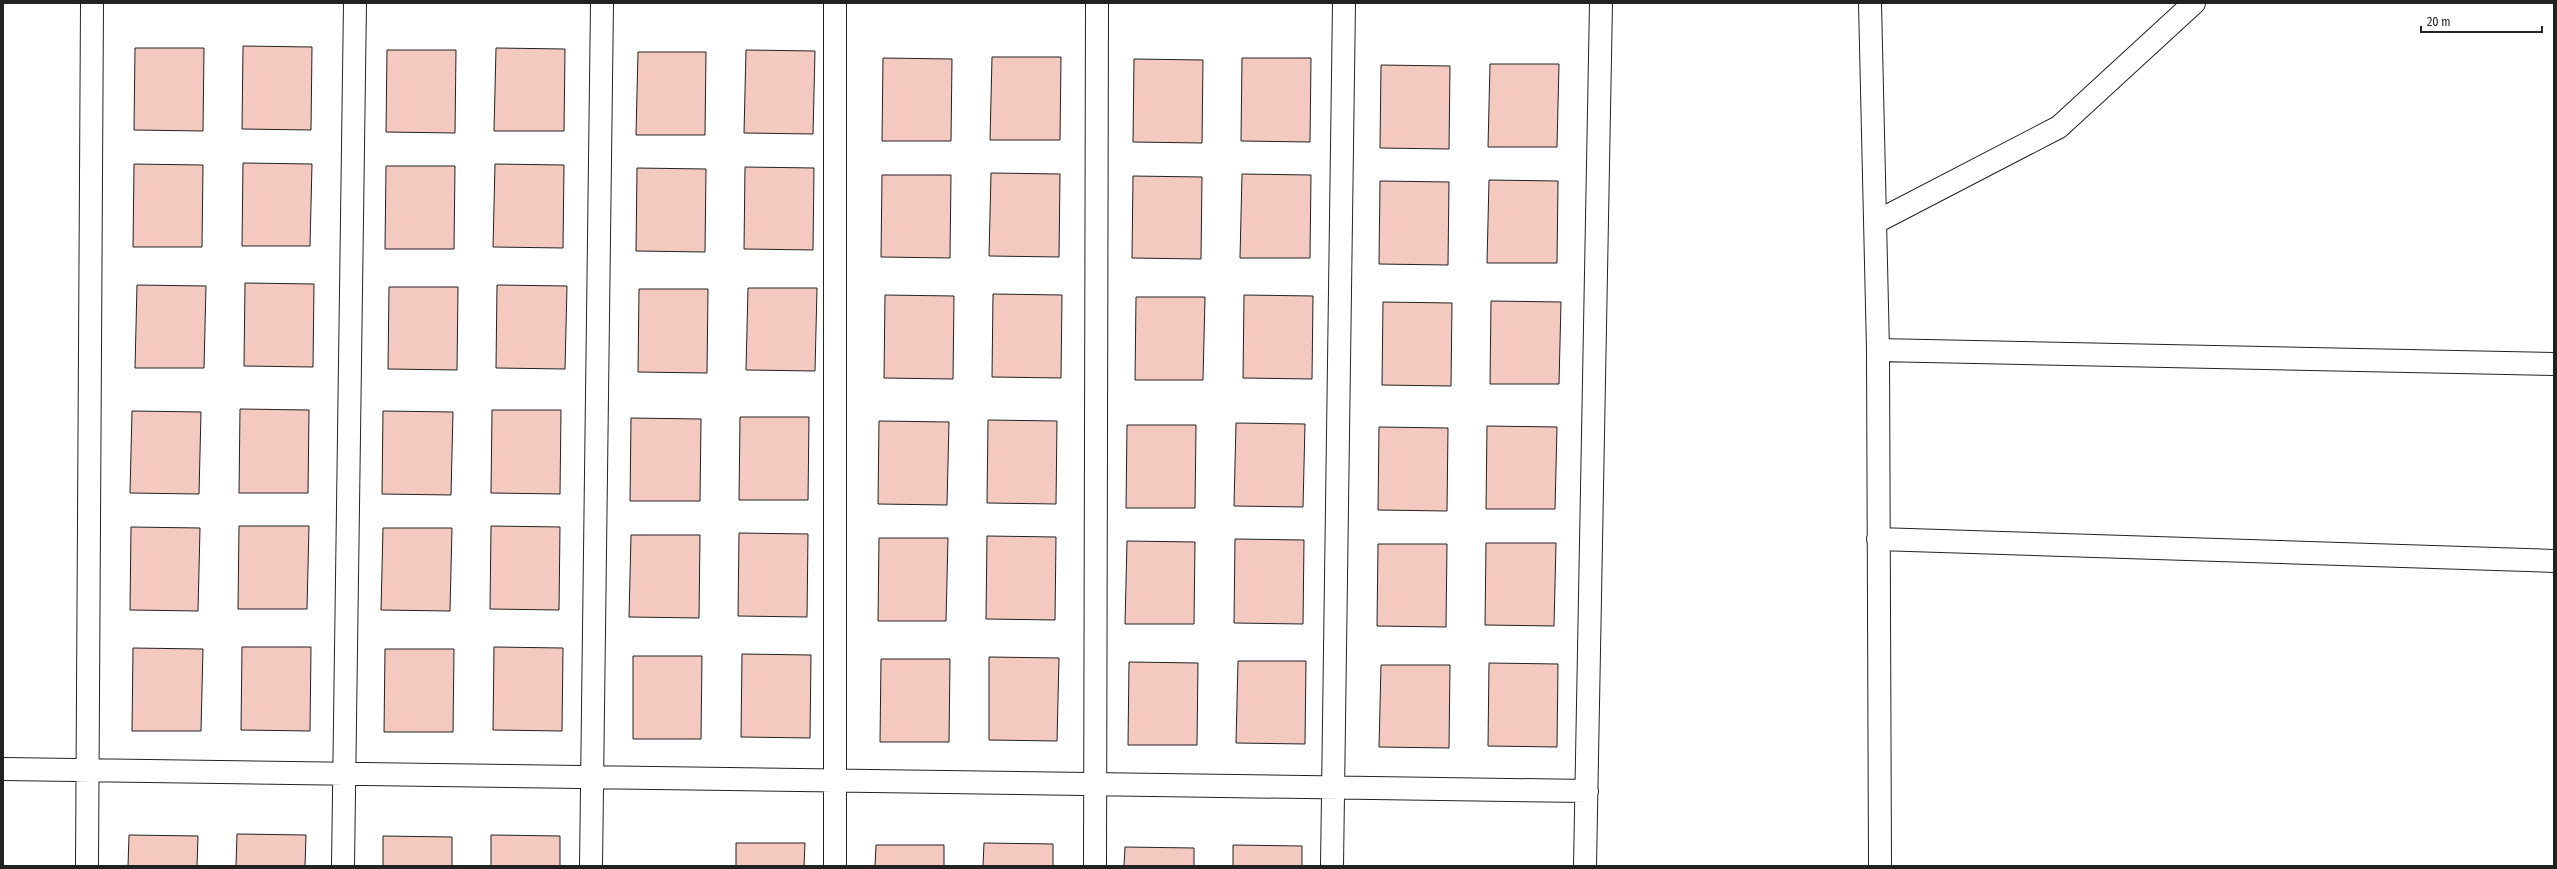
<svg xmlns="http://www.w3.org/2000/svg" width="2557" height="869" font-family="'Fira Sans Condensed',sans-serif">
	<rect width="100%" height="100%" fill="#fff"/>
	<!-- building -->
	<path fill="#f3c9c0" stroke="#222" d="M243 46 312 47 311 130 242 129Z
		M135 48H204L203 131 134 130Z
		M496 48 565 49 564 131H494Z
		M387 50H456L455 133 386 132Z
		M746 50 815 51 813 134 744 133Z
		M638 52H706L705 135H636Z
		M992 57H1061L1060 140H990Z
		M883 58 952 59 951 141H882Z
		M1242 58H1311L1310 142 1241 141Z
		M1134 59 1203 60 1202 143 1133 142Z
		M1490 64H1559L1557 147H1488Z
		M1381 65 1450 66 1449 149 1380 148Z
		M243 163 312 164 310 246H242Z
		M134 164 203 165 202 247H133Z
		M495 164 564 165 563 248 493 247Z
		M386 166H455L454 249H385Z
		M745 167 814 168 813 250 744 249Z
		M637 168 706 169 705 252 636 251Z
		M991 173 1060 174 1059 257 989 256Z
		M1242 174 1311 175 1310 258H1240Z
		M882 175H951L950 258 881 257Z
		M1133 176 1202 177 1201 259 1132 258Z
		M1489 180 1558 181 1557 263H1487Z
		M1380 181 1449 182 1448 265 1379 264Z
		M245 283 314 284 313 367 244 366Z
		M137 285 206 286 204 368H135Z
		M497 285 567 286 565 369 496 368Z
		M389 287H458L457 370 388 369Z
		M748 288H817L815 371 746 370Z
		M639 289H708L707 373 638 372Z
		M993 294 1062 295 1061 378 992 377Z
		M885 295 954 296 953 379 884 378Z
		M1244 295 1313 296 1312 379 1243 378Z
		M1136 297H1205L1203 380H1135Z
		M1491 301 1561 302 1559 384H1490Z
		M1383 302 1452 303 1451 386 1382 385Z
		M240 409 309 410 308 493H239Z
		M492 410H561L560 494 491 493Z
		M132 411 201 412 199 494 130 493Z
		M383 411 453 412 451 495 382 494Z
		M740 417H809L808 500H739Z
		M631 418 701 419 700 501H630Z
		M988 420 1057 421 1056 504 987 503Z
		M879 421 949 422 947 505 878 504Z
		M1236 423 1305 424 1303 507 1234 506Z
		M1127 425H1196L1195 508H1126Z
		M1487 426 1557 427 1555 509H1486Z
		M1379 427 1448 428 1447 511 1378 510Z
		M239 526H309L307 609H238Z
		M491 526 560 527 559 610 490 609Z
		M131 527 200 528 198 611 130 610Z
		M383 528H452L450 611 381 610Z
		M739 533 808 534 807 617 738 616Z
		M631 535H700L699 618 629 617Z
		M987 536 1056 537 1055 620 986 619Z
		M879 538H948L946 621H878Z
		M1235 539 1304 540 1303 624 1234 623Z
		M1127 541 1195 542 1194 624H1125Z
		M1486 543H1556L1554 626 1485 625Z
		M1378 544H1447L1446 627 1377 626Z
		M242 647H311L310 731 241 730Z
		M494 647 563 648 562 731 493 730Z
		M133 648 203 649 201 731H132Z
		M385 649H454L453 732H384Z
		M742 654 811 655 810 738 741 737Z
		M633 656H702L701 739H633Z
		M989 657 1059 658 1057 741 989 740Z
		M881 659H950L949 742H880Z
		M1238 661H1306L1305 744 1236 743Z
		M1129 662 1198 663 1197 745H1128Z
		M1489 663 1558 664 1557 747 1488 746Z
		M1381 665H1450L1449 748 1379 747Z
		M237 834 306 835 305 866H236Z
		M129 835 198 836 197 866H128Z
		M491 835 560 836V866H491Z
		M383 836 452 837V866H383Z
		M736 843H805L804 866H736Z
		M984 843 1053 844V866H983Z
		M876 845H944V866H875Z
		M1233 845 1302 846V866H1233Z
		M1125 847 1194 848V866H1124Z"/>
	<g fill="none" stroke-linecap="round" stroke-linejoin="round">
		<defs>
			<path id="minor" d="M1870 3 1878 350 1880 866
				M1876 222 2059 127 2194 3
				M1878 350 2554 364
				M1878 539 2554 561
				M3 769 1587 791
				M87 866 92 3
				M343 866 355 3
				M591 866 602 3
				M835 866V3
				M1095 866 1097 3
				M1332 866 1344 3
				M1585 866 1601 3"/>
		</defs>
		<!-- minor casing -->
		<use href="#minor" stroke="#222" stroke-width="24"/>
		<!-- minor -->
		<use href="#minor" stroke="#fff" stroke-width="22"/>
	</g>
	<!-- border -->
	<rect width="2557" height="869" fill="none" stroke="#222222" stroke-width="8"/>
	<!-- scale -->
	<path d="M2421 26v6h121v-6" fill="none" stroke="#222222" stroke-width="2"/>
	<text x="2427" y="26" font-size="12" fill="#222222" stroke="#ffffff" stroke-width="3" paint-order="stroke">20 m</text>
</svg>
